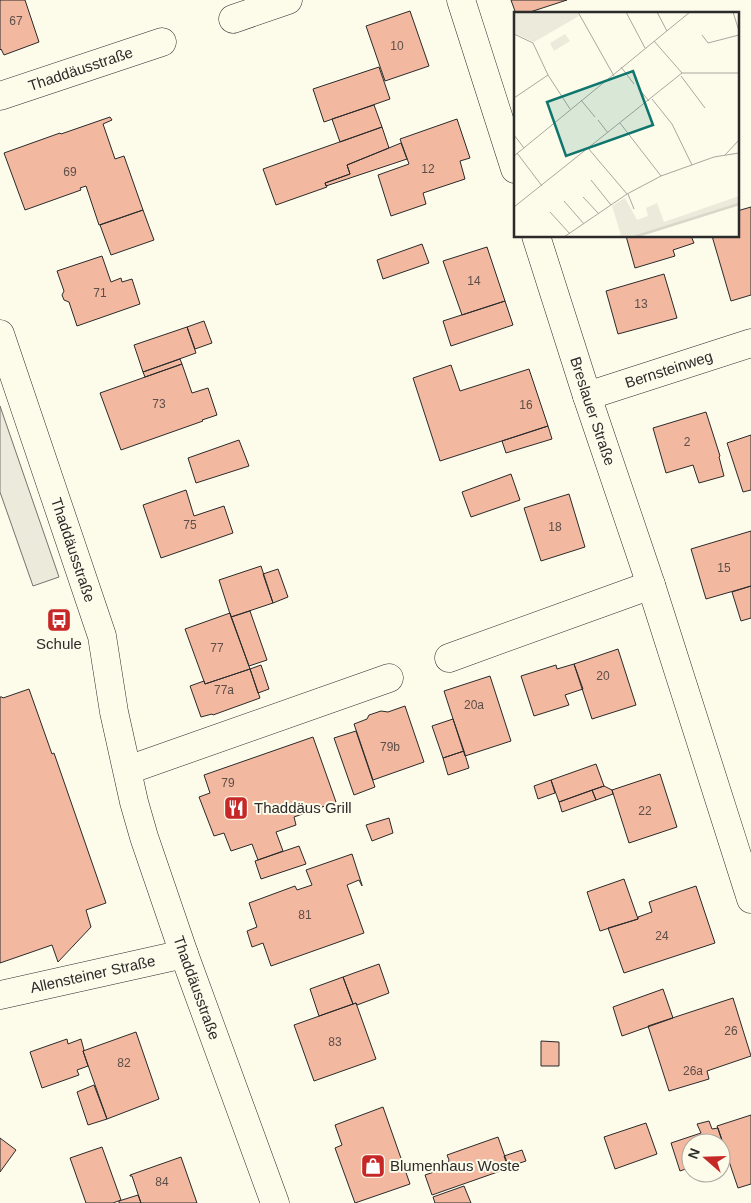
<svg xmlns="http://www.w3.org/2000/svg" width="751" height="1203" font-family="Arial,sans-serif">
	<rect width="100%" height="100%" fill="#fdfbea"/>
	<!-- parking -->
	<path fill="#eceadb" stroke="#74746e" d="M0 406 59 577 33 586 0 492Z"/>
	<!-- building -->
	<path fill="#f2b8a0" stroke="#2b2b2b" d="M0 0H25L39 42 4 55 1 49 0 50Z
		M511 0H567L524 14H516Z
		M410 11 429 66 385 81 366 26Z
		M379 67 390 99 324 122 313 89Z
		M374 105 382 127 340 142 332 119Z
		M110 117 112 120 103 124 115 159 124 156 143 210 99 225 86 186 80 188 81 190 25 210 4 153 60 133 61 134Z
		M457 119 470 158 460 161 465 179 423 193 426 204 391 216 378 175 409 164 400 139Z
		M382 127 389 148 347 165 350 174 325 183 327 187 276 205 263 169Z
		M401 143 407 159 326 186 325 183 350 174 347 165Z
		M751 207V295L731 301 712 236H737V211Z
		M143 210 154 240 111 255 100 225Z
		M626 236H691L694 243 673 250 675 256 635 268Z
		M422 244 429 263 383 279 377 260Z
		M487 247 505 301 462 315 443 261Z
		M102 256 111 282 121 278 122 282 132 279 140 304 77 326 69 302 64 300 62 295 64 291 57 271Z
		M664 274 677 318 618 334 606 291Z
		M505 301 513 325 451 346 443 321Z
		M204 321 212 343 195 349 187 327Z
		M187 327 196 353 143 372 134 345Z
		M180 359 182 364 145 377 143 372Z
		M182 364 192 393 208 388 217 415 202 420 203 421 121 450 100 393Z
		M451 365 460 391 529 369 548 426 440 461 413 378Z
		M706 412 720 456 719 457 724 476 699 483 693 465 666 473 653 428Z
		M548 426 552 439 506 453 502 441Z
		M751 435V490L743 492 727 443Z
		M239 440 249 466 196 483 188 458Z
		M511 474 520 500 471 517 462 492Z
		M186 490 194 516 224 506 233 533 161 558 143 505Z
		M569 494 585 547 541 561 524 508Z
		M751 531V586L706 599 691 549Z
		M261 566 273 603 231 617 219 580Z
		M278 569 288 597 273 603 263 574Z
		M751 586V618L741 621 732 592Z
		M250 611 267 660 249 666 231 617Z
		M230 613 250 669 205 684 185 629Z
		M618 649 636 705 592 719 574 664Z
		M574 664 583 689 565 695 569 705 534 716 521 676 556 665 557 669Z
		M261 665 269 689 258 693 250 669Z
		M250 669 260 698 213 715 212 714 201 717 190 686 204 681 205 684Z
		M490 676 511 741 465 756 444 691Z
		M29 689 52 754 54 753 106 903 86 910 91 927 58 962 52 945 0 963V697H2L3 698Z
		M405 706 424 762 373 780 354 724 367 719 369 715 381 711 388 712Z
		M453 719 464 751 443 758 432 726Z
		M356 731 375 787 354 795 334 738Z
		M313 737 336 802 294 817 296 825 276 832 283 851 258 860 252 844 231 851 224 833 214 836 199 797 210 793 204 775Z
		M464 751 469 768 448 775 443 758Z
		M596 764 604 786 559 802 551 780Z
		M660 774 677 827 629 843 612 790Z
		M551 780 555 793 538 799 534 786Z
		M604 786 612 790 613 794 596 800 592 790Z
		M592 790 596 800 562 812 559 802Z
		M389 818 393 833 372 841 366 825Z
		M299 846 306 864 261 879 255 861Z
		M352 854 362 885V886L359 880 347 885 364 933 271 966 263 943 252 947 247 931 257 927 249 903 295 886 297 890 312 885 306 870Z
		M624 879 638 919 600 931 587 892Z
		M696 886 715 943 624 973 608 928 638 919V917L652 912 649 902Z
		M379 964 389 993 357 1005 356 1003 353 1004 343 977Z
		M343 977 353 1004 319 1016 310 989Z
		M663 989 673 1018 622 1036 613 1007Z
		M733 998 751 1056 707 1071 709 1079 669 1091 648 1026Z
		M356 1003 376 1059 314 1081 294 1025Z
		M136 1032 159 1099 107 1119 83 1051Z
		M67 1039 68 1044 81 1039 84 1050 83 1051 88 1066 77 1070 79 1075 42 1088 30 1052Z
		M541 1041 559 1042V1066H541Z
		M94 1085 107 1119 88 1125 77 1092Z
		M383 1107 410 1184 355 1203 335 1148 342 1145 335 1125Z
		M751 1115V1184L738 1188 717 1126Z
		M709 1121 712 1129 718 1128 727 1155 721 1157V1143H691V1167L680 1171 671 1143 701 1133 697 1124Z
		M646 1123 657 1154 615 1169 604 1137Z
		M498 1137 509 1168 432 1195 425 1175 446 1168 449 1160 447 1155Z
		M0 1138 16 1150 0 1172Z
		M102 1147 121 1200 113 1203H86L70 1158Z
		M522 1150 526 1161 508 1167 504 1156Z
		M181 1157 197 1203H141L132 1176H130V1175Z
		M464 1186 471 1203H435L433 1197Z
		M138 1195 141 1203H119V1201Z"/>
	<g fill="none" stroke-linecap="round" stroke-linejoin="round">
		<defs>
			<g id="street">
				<path d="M461 0 515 169"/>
				<path d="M233 19 288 0"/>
				<path id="s1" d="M0 96 162 42"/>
				<path id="s2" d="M536 236 587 396 651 585 751 899"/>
				<path id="s3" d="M0 334 102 636 114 712 134 802 144 837 184 954 275 1203"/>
				<path id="s4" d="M587 396 751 343"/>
				<path d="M449 658 651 585"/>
				<path d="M128 770 389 678"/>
				<path id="s5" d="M0 995 184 954"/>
			</g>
		</defs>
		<!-- street casing -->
		<use href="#street" stroke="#2b2b2b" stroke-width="29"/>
		<!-- street -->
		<use href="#street" stroke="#fdfbea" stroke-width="28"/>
	</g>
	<!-- icons -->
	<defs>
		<symbol id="bus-square" viewBox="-11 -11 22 22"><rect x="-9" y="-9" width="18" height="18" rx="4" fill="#c62828" stroke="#fdfbea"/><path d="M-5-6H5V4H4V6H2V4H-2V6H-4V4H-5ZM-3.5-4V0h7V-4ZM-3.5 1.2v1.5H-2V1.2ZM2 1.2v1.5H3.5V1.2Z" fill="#fff"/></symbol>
		<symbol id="restaurant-square" viewBox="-11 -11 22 22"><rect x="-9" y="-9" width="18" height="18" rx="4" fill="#c62828" stroke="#fdfbea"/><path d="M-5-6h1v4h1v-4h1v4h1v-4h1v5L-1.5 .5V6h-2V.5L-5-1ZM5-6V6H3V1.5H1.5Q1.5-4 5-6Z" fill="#fff"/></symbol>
		<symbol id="shop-square" viewBox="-11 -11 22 22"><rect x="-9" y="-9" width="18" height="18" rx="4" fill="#c62828" stroke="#fdfbea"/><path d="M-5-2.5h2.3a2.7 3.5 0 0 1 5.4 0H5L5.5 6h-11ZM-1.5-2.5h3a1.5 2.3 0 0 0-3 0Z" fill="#fff"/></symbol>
	</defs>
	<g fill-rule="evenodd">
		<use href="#bus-square" x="45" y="606" width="28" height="28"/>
		<use href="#restaurant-square" x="222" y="794" width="28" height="28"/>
		<use href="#shop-square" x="359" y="1152" width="28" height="28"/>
	</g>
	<g text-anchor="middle" stroke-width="4" stroke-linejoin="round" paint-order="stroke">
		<!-- number labels -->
		<g font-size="12" fill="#5d4e48">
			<text x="16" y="25">67</text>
			<text x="397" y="50">10</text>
			<text x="428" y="173">12</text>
			<text x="70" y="176">69</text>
			<text x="474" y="285">14</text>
			<text x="100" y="297">71</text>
			<text x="641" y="308">13</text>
			<text x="159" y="408">73</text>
			<text x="526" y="409">16</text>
			<text x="687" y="446">2</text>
			<text x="190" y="529">75</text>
			<text x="555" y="531">18</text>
			<text x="724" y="572">15</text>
			<text x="217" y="652">77</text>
			<text x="603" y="680">20</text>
			<text x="224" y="694">77a</text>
			<text x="474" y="709">20a</text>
			<text x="390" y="751">79b</text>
			<text x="228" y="787">79</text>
			<text x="645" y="815">22</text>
			<text x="305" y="919">81</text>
			<text x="662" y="940">24</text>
			<text x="731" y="1035">26</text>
			<text x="335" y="1046">83</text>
			<text x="124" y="1067">82</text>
			<text x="693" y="1075">26a</text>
			<text x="162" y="1186">84</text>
		</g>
		<!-- street labels -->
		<g font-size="15" fill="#2b2b2b" stroke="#fdfbea">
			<text dy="5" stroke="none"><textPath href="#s1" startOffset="85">Thaddäusstraße</textPath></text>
			<text dy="5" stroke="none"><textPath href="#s4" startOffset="86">Bernsteinweg</textPath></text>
			<text dy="5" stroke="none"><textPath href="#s2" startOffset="184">Breslauer Straße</textPath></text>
			<text dy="5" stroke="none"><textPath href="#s3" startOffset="228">Thaddäusstraße</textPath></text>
			<text dy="5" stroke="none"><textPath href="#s5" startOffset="95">Allensteiner Straße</textPath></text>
			<text dy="5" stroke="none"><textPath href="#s3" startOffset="684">Thaddäusstraße</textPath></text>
		</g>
		<!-- poi labels -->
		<g font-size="15" fill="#2b2b2b" stroke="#fdfbea" text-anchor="start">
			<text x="59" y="649" text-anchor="middle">Schule</text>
			<text x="254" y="813">Thaddäus Grill</text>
			<text x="390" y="1171">Blumenhaus Woste</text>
		</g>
	</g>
	<!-- overview -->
	<g transform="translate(514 12)">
		<rect width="225" height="225" fill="#fdfbea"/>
		<path d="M0 0H63L65 4 20 30 0 21ZM51 22 56 29 40 39 36 31ZM225 184V191L117 225H102L107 223 98 194 111 186 123 208 134 204 132 196 143 191 150 210Z" fill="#ecebdb"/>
		<path fill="none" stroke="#d8d7c9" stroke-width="2.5" d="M120 225 225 192"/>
		<path fill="none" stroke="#a9a89e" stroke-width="1" d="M64 0 100 64M112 0 131 36M143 0 153 19M219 0 225 19M0 22 19 31 34 63 56 97M188 23 194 31 225 23M140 29 168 61H225M107 55 120 72M167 64 191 96M124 76 135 89M0 86 34 63M138 87 158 112 178 153M67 88 81 105M84 108 94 121M106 111 147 164M0 123 10 136M74 136 113 182M3 141 28 174M211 143 225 128M0 144 176 0M77 168 97 193M114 182 120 197M69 185 85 202M50 189 70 212M0 195 168 61M36 200 56 222M50 225 113 182 147 164 200 145 225 141"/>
		<path fill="#0f766e" fill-opacity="0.15" stroke="#0f766e" stroke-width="2.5" d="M119 59 139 113 52 144 33 90Z"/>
		<rect width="225" height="225" fill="none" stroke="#2b2b2b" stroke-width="2.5"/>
	</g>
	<!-- north arrow -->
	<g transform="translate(706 1158) rotate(290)"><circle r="24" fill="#fdfbea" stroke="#a9a89e"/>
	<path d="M0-4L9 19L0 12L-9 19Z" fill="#c62828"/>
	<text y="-8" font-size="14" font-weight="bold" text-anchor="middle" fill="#2b2b2b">N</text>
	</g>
</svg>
